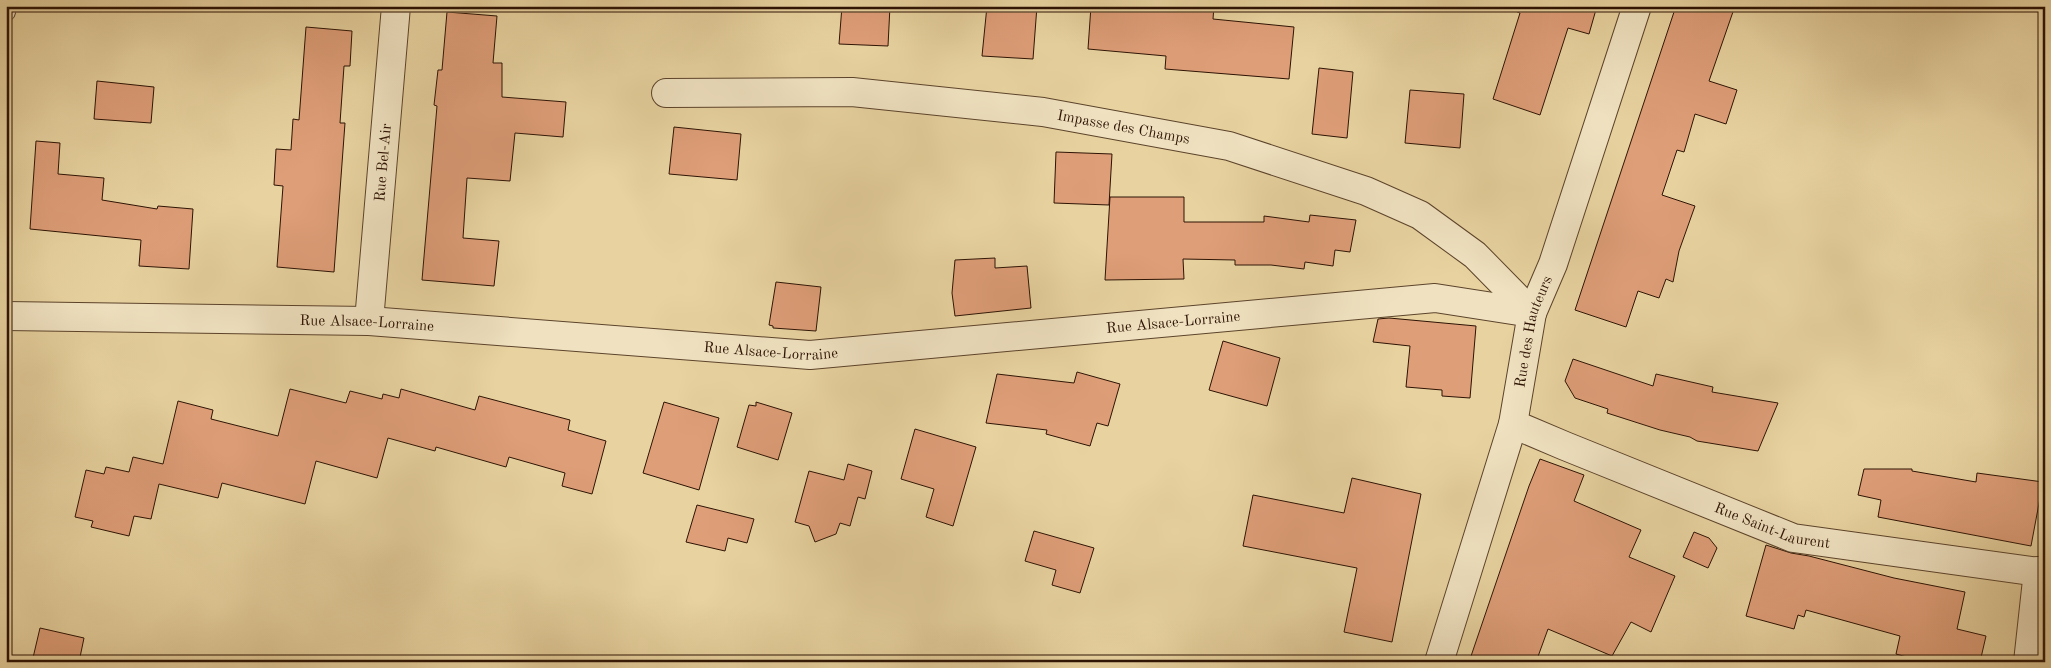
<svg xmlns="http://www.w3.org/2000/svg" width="2051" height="668" font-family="'Old Standard TT',serif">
	<rect width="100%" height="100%" fill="#e8d3a0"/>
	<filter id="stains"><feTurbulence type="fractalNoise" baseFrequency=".004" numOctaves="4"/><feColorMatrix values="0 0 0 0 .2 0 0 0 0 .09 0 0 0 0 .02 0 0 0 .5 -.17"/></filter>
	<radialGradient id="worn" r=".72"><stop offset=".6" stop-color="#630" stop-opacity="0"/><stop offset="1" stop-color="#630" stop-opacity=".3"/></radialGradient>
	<!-- building -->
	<path fill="#de9e78" stroke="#2d1304" d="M842 6H890L888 46 839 44Z
		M987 6H1037L1033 59 982 56Z
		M1091 6H1214L1213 19 1294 27 1289 79 1165 69 1166 56 1088 49Z
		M1518 6H1597L1589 34 1568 28 1540 115 1493 99 1520 13 1517 12Z
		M1676 6H1735L1709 81 1737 90 1726 124 1695 114 1684 152 1677 150 1662 195 1695 206 1679 251 1673 282 1666 279 1659 298 1638 291 1626 327 1575 310Z
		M447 12 497 16 493 63H502V97L566 102 563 137 515 133 510 181 467 178 463 238 499 241 494 286 422 280 437 106 434 105 438 70H442Z
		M306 27 352 31 350 66H344L340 123H345L334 272 277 267 283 186 274 185 276 149 291 150 293 119 299 120Z
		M1319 68 1353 72 1347 138 1312 134Z
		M97 81 154 87 151 123 94 119Z
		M1410 90 1464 94 1460 148 1405 143Z
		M674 127 741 134 737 180 669 174Z
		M36 141 60 143 58 174 104 178 102 200 157 209 158 206 193 209 189 269 139 266 141 240 30 229Z
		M1056 152 1112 154 1109 205 1054 203Z
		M1110 197H1184V222H1264V216L1309 222 1310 215 1356 220 1350 252 1335 250 1333 266 1305 262 1304 269 1271 265H1235V260L1183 259 1184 279 1105 280Z
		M995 258V268L1027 266 1031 308 955 316 952 293 955 260Z
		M776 282 821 287 816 331 773 328V326L769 325Z
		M1389 318 1476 326 1470 398 1442 396V390L1406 387 1410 346 1373 342 1378 319Z
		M1223 341 1280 358 1267 406 1209 390Z
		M1573 359 1653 386 1656 374 1713 387 1712 392 1778 403 1758 451 1697 441 1690 437 1660 430 1607 413 1608 409 1575 398 1565 381Z
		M1077 372 1120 384 1108 426 1097 423 1090 446 1046 434 1047 430 986 423 997 374 1074 383Z
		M290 389 346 403 350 391 382 399 383 394 399 398 401 389 475 410 479 396 570 420 568 430 606 441 592 494 562 486 565 473 509 457 506 467 436 447 435 451 388 438 377 478 316 461 305 504 222 483 218 498 159 484 151 519 134 516 129 536 91 527 93 521 75 517 86 470 104 474 106 467 129 472 133 457 163 464 178 401 213 410 211 419 278 436Z
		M664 402 719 418 699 490 643 473Z
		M756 402 792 413 778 460 737 447 749 405 756 406Z
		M915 429 976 447 953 526 926 517 934 489 901 479Z
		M1540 459 1584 475 1574 501 1641 530 1629 557 1675 576 1651 632 1631 622 1612 656 1548 629 1536 662H1469L1529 486Z
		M848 464 872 471 865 499 858 497 850 526 840 523 836 534 815 542 809 526 795 522 809 471 844 480Z
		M1864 469H1912V471L1976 482 1977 473 2043 482 2031 546 1878 517 1881 500 1858 495Z
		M1352 478 1421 494 1392 642 1344 632 1357 568 1243 546 1253 495 1344 513Z
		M697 505 754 519 747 543 728 538 725 551 686 542Z
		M1034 531 1094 548 1080 593 1052 585 1056 570 1025 561Z
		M1694 532 1709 538 1717 548 1708 568 1683 557Z
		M1766 545 1791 553 1809 556 1894 578 1965 592 1957 629 1986 636 1980 662H1925L1896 654 1900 636 1806 610 1804 617 1798 615 1794 629 1746 616Z
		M40 628 84 638 79 662H32Z"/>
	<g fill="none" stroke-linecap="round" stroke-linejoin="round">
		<defs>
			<path id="service" d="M6 12 7 6"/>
			<g id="minor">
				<path id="s1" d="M666 93 852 92 1043 112 1229 146 1366 191 1420 215 1475 255 1532 313"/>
				<path id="s2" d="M6 316 369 321 810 355 1435 298 1532 313"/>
				<path id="s3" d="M369 321 396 6"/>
				<path id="s4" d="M1513 424 1565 446 1793 538 2045 573"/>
				<path d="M2028 662 2038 571"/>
			</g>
			<g id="tertiary">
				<path id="s5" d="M1439 662 1513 424 1532 313 1553 264 1637 6"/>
			</g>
		</defs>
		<!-- service casing -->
		<use href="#service" stroke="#5c432b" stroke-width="20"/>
		<!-- minor casing -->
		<use href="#minor" stroke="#5c432b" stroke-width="30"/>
		<!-- tertiary casing -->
		<use href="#tertiary" stroke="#5c432b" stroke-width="30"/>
		<!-- service -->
		<use href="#service" stroke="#f0e2c1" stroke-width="18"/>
		<!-- minor -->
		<use href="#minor" stroke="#f0e2c1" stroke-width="28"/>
		<!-- tertiary -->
		<use href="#tertiary" stroke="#f0e2c1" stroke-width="28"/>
	</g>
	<g text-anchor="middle" stroke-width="4" stroke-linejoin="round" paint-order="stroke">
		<!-- street labels -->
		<g font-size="15" fill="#2d1304" stroke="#f0e2c1">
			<text dy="5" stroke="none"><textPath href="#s1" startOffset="460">Impasse des Champs</textPath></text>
			<text dy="5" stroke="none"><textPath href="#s3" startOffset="159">Rue Bel-Air</textPath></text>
			<text dy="5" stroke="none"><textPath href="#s2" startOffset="1170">Rue Alsace-Lorraine</textPath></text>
			<text dy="5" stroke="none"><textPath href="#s2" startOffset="361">Rue Alsace-Lorraine</textPath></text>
			<text dy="5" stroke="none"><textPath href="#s5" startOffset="344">Rue des Hauteurs</textPath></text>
			<text dy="5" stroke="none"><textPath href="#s2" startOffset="766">Rue Alsace-Lorraine</textPath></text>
			<text dy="5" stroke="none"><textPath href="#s4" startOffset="279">Rue Saint-Laurent</textPath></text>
		</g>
	</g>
	<!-- margin -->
	<rect width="2051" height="668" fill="none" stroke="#e8d3a0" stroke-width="25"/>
	<rect x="8" y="8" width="2036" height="653" fill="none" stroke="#2d1304" stroke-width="2.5"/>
	<rect x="12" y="12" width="2026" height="643" fill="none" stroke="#2d1304"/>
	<rect width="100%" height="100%" filter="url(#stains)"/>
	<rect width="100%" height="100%" fill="url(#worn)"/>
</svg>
